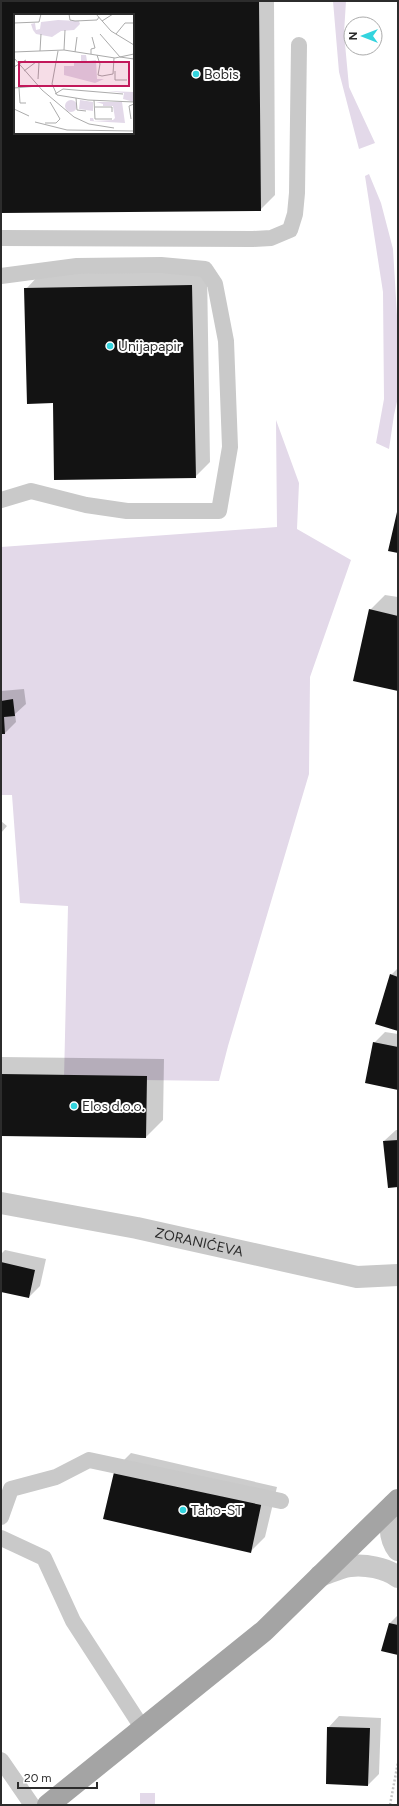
<svg xmlns="http://www.w3.org/2000/svg" width="399" height="1806" font-family="Figtree,sans-serif">
	<rect width="100%" height="100%" fill="#fff"/>
	<!-- green -->
	<path fill="#e3d9e9" d="M333 1H346L344 33 349 87 375 143 359 149 339 72Z
		M369 174 381 203 393 249 398 332V397L394 415 389 449 376 443 384 399 383 292 365 176Z
		M276 420 299 483 297 529 351 560 310 677 309 774 228 1046 219 1081 64 1079 68 906 20 903 12 795H1V547L277 527Z
		M140 1793H155V1805H140Z"/>
	<!-- shadow -->
	<path fill="#0003" fill-rule="evenodd" d="M1 1H274L275 195 260 210 1 212ZM15 15H133V133H15Z
		M207 271 210 462 195 477 54 402 26 289 40 274Z
		M385 595 398 597V690L370 610Z
		M24 689 26 704 15 714 16 722 5 733H1V691Z
		M1 821 7 826 1 833Z
		M398 968V1030L391 975Z
		M385 1032 398 1034V1089L374 1043Z
		M2 1057 164 1059 163 1120 146 1137 1 1135Z
		M396 1130H398V1186L384 1141Z
		M5 1250 46 1259 40 1286 29 1297 1 1291V1254Z
		M131 1453 277 1487 265 1537 250 1552 116 1468Z
		M398 1615V1654L390 1623Z
		M339 1716 381 1718 379 1774 368 1785 328 1728Z"/>
	<!-- building -->
	<path fill="#131313" fill-rule="evenodd" d="M1 1H259L261 211 1 213ZM15 15H133V133H15Z
		M192 285 196 478 54 480 53 403 27 404 24 288Z
		M397 512H398V553L388 551Z
		M369 609 398 616V691L353 681Z
		M13 699 15 716 4 717 5 734H1V701Z
		M390 974 398 977V1031L375 1024Z
		M373 1042 398 1047V1090L365 1083Z
		M1 1074 147 1076 146 1138 1 1136Z
		M398 1140V1187L388 1188 383 1141Z
		M1 1262 35 1270 29 1298 1 1292Z
		M115 1468 262 1501 251 1553 103 1519Z
		M389 1623 398 1625V1655L381 1651Z
		M327 1727 370 1728 368 1786 326 1784Z"/>
	<g fill="none" stroke-linecap="round" stroke-linejoin="round">
		<!-- path -->
		<path stroke="#c6c6c6" stroke-width="2.5" stroke-dasharray="2 2" stroke-linecap="butt" d="M390 1805 398 1762"/>
		<!-- lane -->
		<path stroke="#c9c9c9" stroke-width="16" d="M1 238 253 239 271 238 290 230 295 214 297 193 299 45
			M1 276 77 266 161 265 205 269 215 284 226 341 230 447 219 511H127L86 505 31 491 1 500
			M1 1517 11 1489 56 1477 89 1460 281 1501
			M1 1538 44 1558 73 1621 143 1729
			M1 1760 32 1805"/>
		<!-- street -->
		<g stroke="#c9c9c9" stroke-width="22">
			<path id="s1" d="M1 1203 137 1228 357 1277 398 1275"/>
			<path d="M393 1505C390 1521 388 1537 398 1550"/>
			<path d="M320 1576C329 1573 340 1567 350 1566 365 1564 386 1568 398 1577"/>
		</g>
		<!-- primary -->
		<path stroke="#a4a4a4" stroke-width="22" d="M48 1805 264 1631 398 1500"/>
	</g>
	<!-- markers -->
	<g fill="#33d4de" stroke="#fff" stroke-width="1.5">
		<circle cx="196" cy="74" r="4"/>
		<circle cx="110" cy="346" r="4"/>
		<circle cx="74" cy="1106" r="4"/>
		<circle cx="183" cy="1510" r="4"/>
	</g>
	<g text-anchor="middle" stroke-width="4" stroke-linejoin="round" paint-order="stroke">
		<!-- poi labels -->
		<g font-size="14" fill="#2c2c2c" stroke="#fff" text-anchor="start">
			<text x="204" y="79">Bobis</text>
			<text x="118" y="351">Unijapapir</text>
			<text x="82" y="1111">Elos d.o.o.</text>
			<text x="191" y="1515">Taho-ST</text>
		</g>
		<!-- street labels -->
		<g font-size="14" fill="#2c2c2c" stroke="#fff">
			<text dy="5" stroke="none"><textPath href="#s1" startOffset="202">ZORANIĆEVA</textPath></text>
		</g>
	</g>
	<!-- overview -->
	<g transform="translate(14 14)">
		<rect width="120" height="120" fill="#fff"/>
		<path d="M44 6 65 7 66 10 60 16 47 17 38 23 22 20 19 16 17 10 21 9 22 16 26 15 27 8ZM67 41H72L73 47 82 46 83 65H90L81 69 50 61V52H60V49H67ZM94 77 120 78V88L109 85 110 79ZM66 86 79 88V97L65 95ZM51 92a6 6 0 1 1 12 0a6 6 0 1 1-12 0ZM82 88H108L111 109 76 107V104H79L80 107 99 106 101 104 99 92H89V90Z" fill="#e3d9e9"/>
		<path fill="none" stroke="#ababab" stroke-width="1" d="M55 0 56 6 61 7 83 6 85 3M82 0 97 17 120 31M88 7 99 0M0 9 25 8 27 0M86 20 106 43 120 45M102 20 111 9H120M50 36 51 16M26 37 27 20M44 37 38 70 43 81 74 86 120 88M0 38 50 36 101 44 120 40M61 38 63 23M77 40V35L81 34 78 23M83 41 86 50 84 61 88 62 99 60 100 44M0 44 28 76M0 53 12 46M10 57 22 48 25 49 24 65M101 57V66H113M0 74 24 72M5 74 6 89H12M28 76 60 103 75 110 100 114M41 80 49 75 109 80M62 84 63 96 72 97M80 86 81 105H98M81 93H98V98M0 95 15 102M117 105 115 92 120 90M21 108 53 116 120 117M31 109H42L46 105 36 88"/>
		<path fill="#c2185b" fill-opacity="0.15" stroke="#c2185b" stroke-width="2" d="M5 48H115V72H5Z"/>
		<rect width="120" height="120" fill="none" stroke="#2c2c2c" stroke-width="2"/>
	</g>
	<!-- border -->
	<rect width="399" height="1806" fill="none" stroke="#2c2c2c" stroke-width="4"/>
	<!-- north arrow -->
	<g transform="translate(363 36) rotate(270)"><circle r="19" fill="#ffffff" stroke="#ababab"/>
	<path d="M0-3L7 15L0 10L-7 15Z" fill="#33d4de"/>
	<text y="-6" font-size="11" font-weight="bold" text-anchor="middle" fill="#2c2c2c">N</text>
	</g>
	<!-- scale -->
	<path d="M18 1782v6h79v-6" fill="none" stroke="#2c2c2c" stroke-width="2"/>
	<text x="24" y="1782" font-size="12" fill="#2c2c2c" stroke="#ffffff" stroke-width="3" paint-order="stroke">20 m</text>
</svg>
